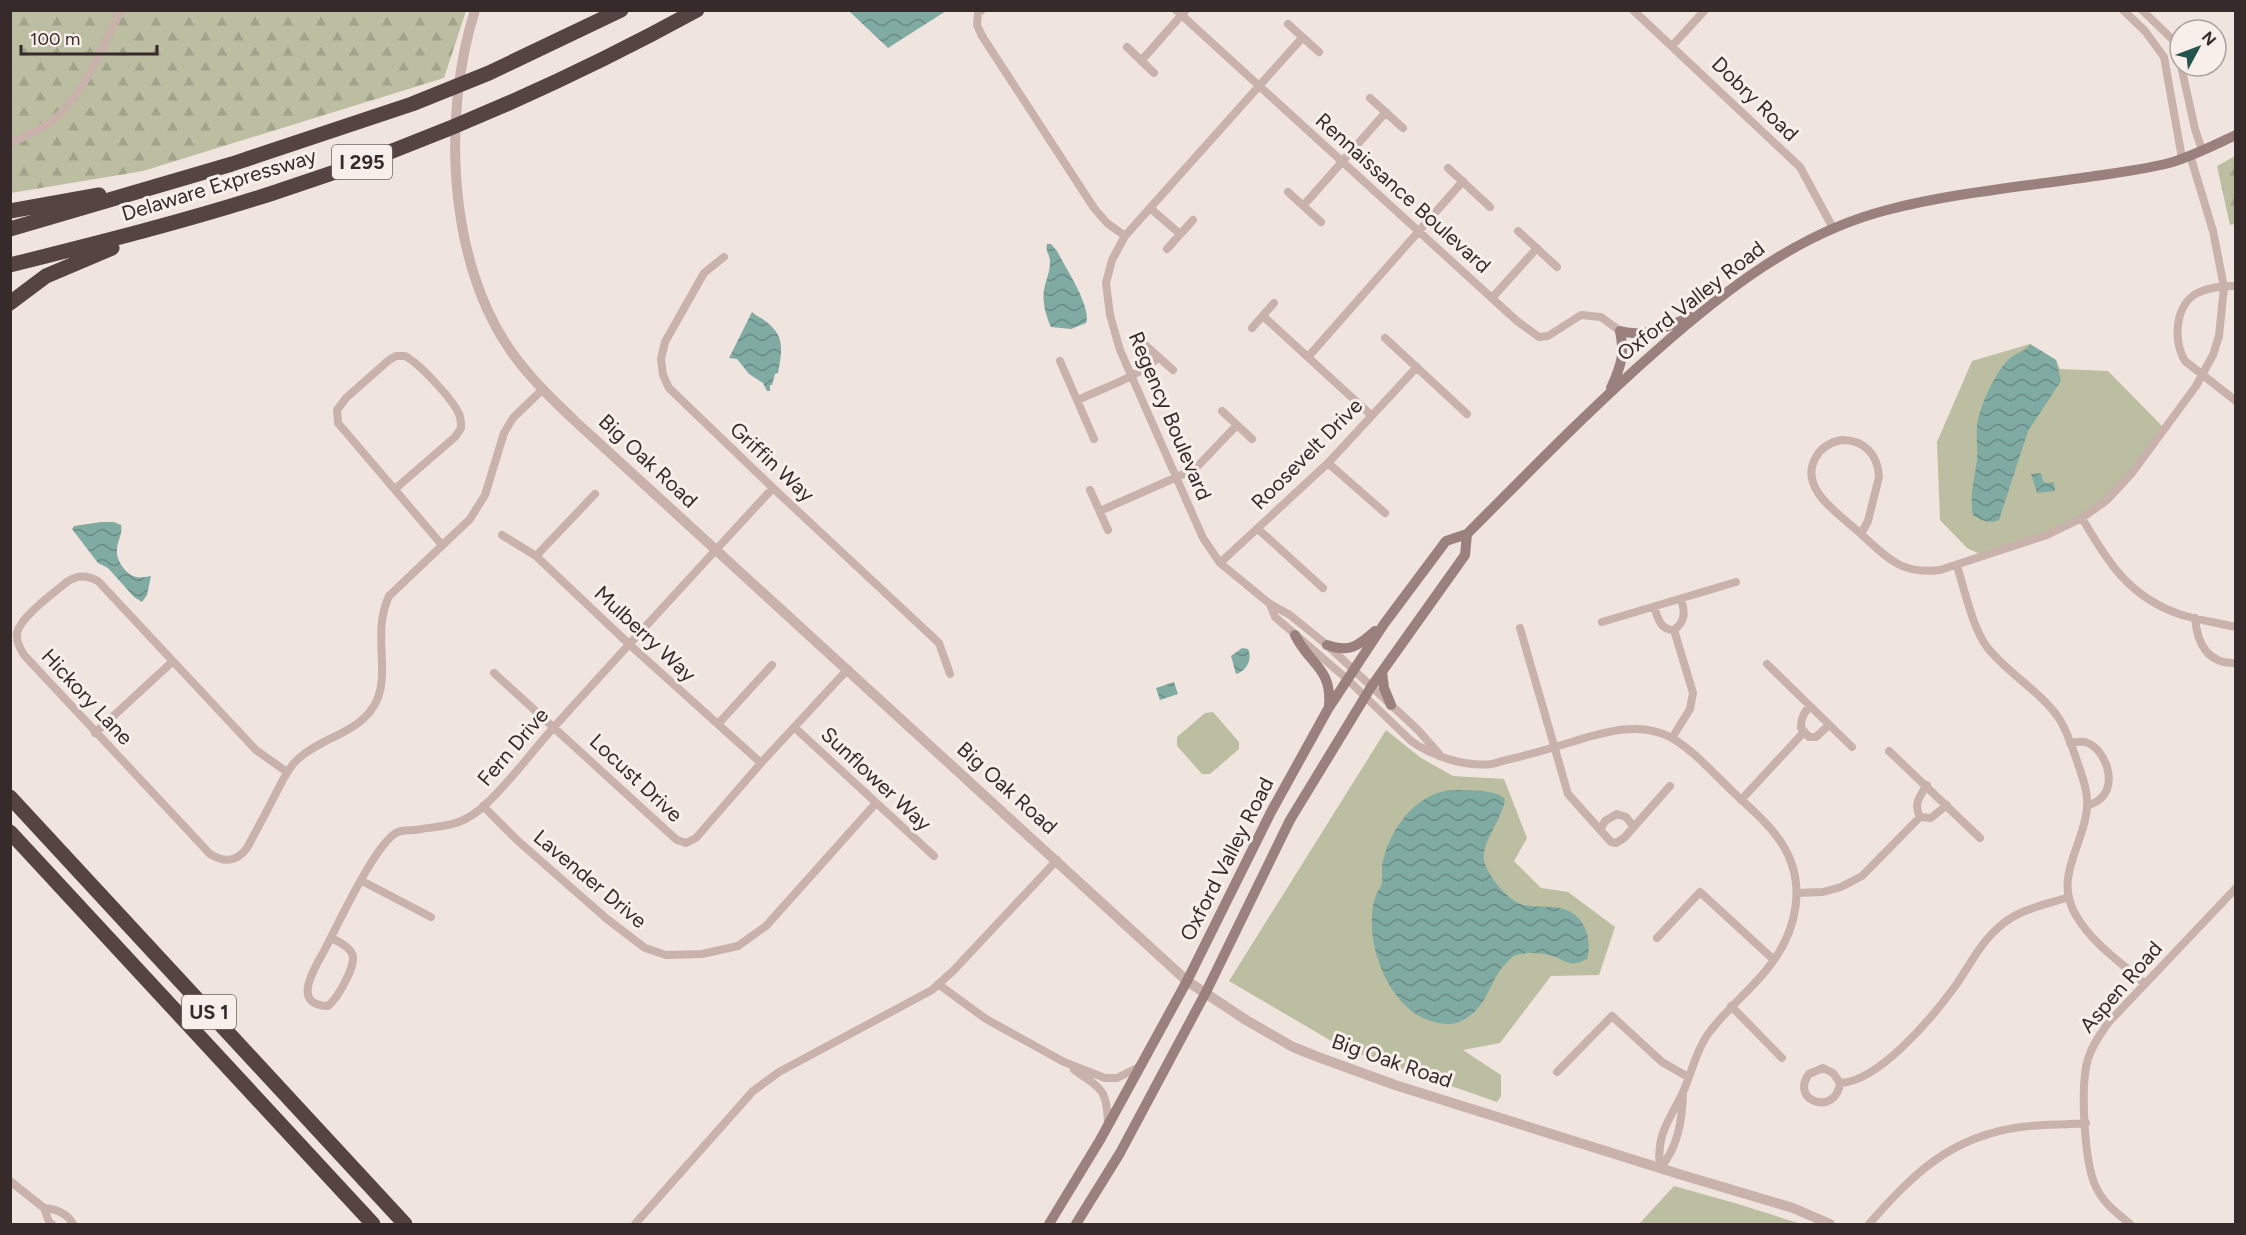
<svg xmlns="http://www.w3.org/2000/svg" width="2246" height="1235" font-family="Figtree,sans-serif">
	<defs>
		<pattern id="forest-firs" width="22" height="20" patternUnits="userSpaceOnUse" patternTransform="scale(1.5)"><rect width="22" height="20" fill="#bbbea0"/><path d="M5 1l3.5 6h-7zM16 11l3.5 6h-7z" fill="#a1a38a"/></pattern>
		<pattern id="water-waves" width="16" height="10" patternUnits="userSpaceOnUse" patternTransform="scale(1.5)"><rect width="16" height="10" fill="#80aba3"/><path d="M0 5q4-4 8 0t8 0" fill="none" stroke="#6a8b85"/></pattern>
	</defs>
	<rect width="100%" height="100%" fill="#f0e4de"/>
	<!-- forest -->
	<path fill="url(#forest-firs)" d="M10 11H466L444 78 143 171 11 193Z
		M2235 156V224L2230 225 2217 166Z"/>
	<!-- park -->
	<path fill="#bbbea0" d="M2030 344 2056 360 2060 369 2108 371 2165 429 2132 473 2082 518 1984 556 1967 548 1940 520 1937 442 1972 361Z
		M1213 712 1239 742V749L1210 774H1202L1177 746V737L1205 713Z
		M1386 730 1421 758 1453 776 1504 779 1527 838 1514 861 1541 888 1568 892 1615 927 1599 975 1551 976 1500 1043 1463 1050 1501 1075V1096L1497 1102 1345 1049 1229 981Z
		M1674 1186 1738 1204 1801 1224H1639Z"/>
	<!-- water -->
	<path fill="url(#water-waves)" d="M849 11H946L888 48Z
		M1047 244H1051L1057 251C1065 267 1092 307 1086 323L1071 329 1051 327C1046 317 1042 301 1044 290 1046 280 1050 272 1050 262 1050 255 1045 251 1047 244Z
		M752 312C756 316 760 317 764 320 786 336 782 350 778 373L775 374 772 385H770V391H767L763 383 749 374 737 359 729 358Z
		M2030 344 2056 360 2061 381 2028 431 1999 520C1989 524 1982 521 1973 515 1969 496 1975 478 1977 459 1978 449 1976 437 1977 427 1978 409 1995 373 2008 360 2015 352 2024 353 2030 344Z
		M2041 473 2043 481 2046 483 2054 482 2055 491 2037 493 2031 474Z
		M101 522H114L121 525C123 534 117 541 117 550 116 560 125 574 136 577 140 578 146 577 151 576L147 595 142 602 134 597 108 568 98 563 72 529 74 526Z
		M1242 648 1248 649C1253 660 1246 671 1236 674L1231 656Z
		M1174 682 1178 694 1160 700 1156 688Z
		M1451 790C1465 790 1496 789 1505 799 1503 818 1481 843 1484 860 1487 875 1505 896 1518 903 1531 909 1546 905 1560 908 1584 913 1593 938 1587 959 1582 961 1575 965 1570 963 1564 962 1559 958 1553 956 1542 953 1523 951 1512 957 1512 957 1507 963 1506 963 1487 983 1489 1009 1459 1022 1449 1026 1437 1023 1428 1020 1391 1007 1370 954 1372 918 1372 911 1373 902 1376 895 1377 891 1381 888 1382 884 1383 876 1381 868 1383 861 1391 827 1416 794 1451 790Z"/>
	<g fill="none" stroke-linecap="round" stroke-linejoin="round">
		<!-- minor -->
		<path stroke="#c8b2ab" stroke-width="8" d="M982 10 978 13 977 25 982 36 1094 208 1107 223 1125 236
			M1176 10 1517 321 1539 337 1548 336 1581 315 1601 317 1620 331
			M1633 10 1800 167 1833 228
			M2123 10 2145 31 2164 57 2182 158
			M2142 10 2173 40 2180 59
			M1288 24 1319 52
			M1302 38 1125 236 1112 260 1106 283 1110 315 1120 350 1203 538 1220 563 1270 604 1290 615 1327 645 1418 730 1439 754
			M1672 46 1705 10
			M1127 47 1154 73
			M1141 61 1186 10
			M2181 66 2195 129 2202 150
			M1370 98 1403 128
			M10 143C24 137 40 130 52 121 85 94 102 47 121 10
			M1448 168 1490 207
			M1288 192 1321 222
			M1303 206 1386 112
			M1150 208 1180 234
			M1518 231 1557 267
			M1167 249 1193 220
			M724 257 704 273 665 342 661 359 663 375 669 388 773 488 939 643 950 674
			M2236 286C2225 286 2212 287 2202 291 2175 300 2172 340 2185 361L2236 401
			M1492 298 1537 248
			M1263 316 1371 415
			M1252 328 1274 303
			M1385 338 1467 414
			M1143 343 1173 370
			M1308 357 1463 181
			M1060 361 1094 439
			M1078 400C1105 387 1136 378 1159 357
			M1222 411 1252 439
			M1842 440C1865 440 1878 455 1879 477L1868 521 1861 534C1841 515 1797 489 1816 457 1822 446 1831 442 1842 440Z
			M1328 463 1385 513
			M395 489 455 437 461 428C461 422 461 416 457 410 449 396 419 363 405 356H396L389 360 346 398 337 410 338 423 442 545
			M1090 490 1108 530
			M1100 511 1195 469 1237 425
			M2082 518C2108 563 2130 598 2182 615 2199 620 2218 623 2236 627
			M1258 529 1323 588
			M1861 534C1887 558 1902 575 1940 570L2047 535 2082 518 2107 500 2132 473 2196 386 2213 355 2219 336 2224 287 2213 231 2190 155
			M502 535 536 556 630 645 761 763
			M536 556 595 494
			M1220 563 1328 463 1417 367
			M1957 566C1964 588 1973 629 1987 647 2007 673 2039 690 2058 717 2066 728 2070 742 2075 755 2080 771 2089 791 2087 808 2084 846 2052 878 2077 917 2093 944 2123 964 2145 984
			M1270 604 1275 617 1347 679 1411 741C1434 757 1465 767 1492 764 1514 758 1536 753 1558 746 1594 736 1636 718 1672 738 1694 751 1712 772 1730 789 1745 804 1762 817 1775 834 1811 879 1798 934 1763 974 1745 995 1724 1012 1708 1034 1695 1052 1692 1073 1683 1092 1669 1122 1656 1133 1660 1168
			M1654 607C1658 618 1660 630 1674 630 1686 621 1685 612 1681 599
			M2195 618C2197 643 2207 664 2236 663
			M1602 622 1736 582
			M1520 628 1568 794 1611 842 1616 843 1624 838 1670 786
			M1767 664 1852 747
			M494 673 668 832 677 840 686 843 696 838 761 763 848 669
			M1810 706C1803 714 1801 718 1801 728L1809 737H1816L1829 725
			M718 724 772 665
			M794 727 934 856
			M95 733 172 662
			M1672 738 1690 709 1693 693 1674 630
			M2070 743C2075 742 2080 741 2085 742 2106 748 2118 785 2100 799 2097 802 2091 804 2087 806
			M1889 751 1980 838
			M287 772 256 750 98 581C86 575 79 575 68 581 54 593 21 616 17 633 16 641 20 648 24 655L210 854C225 863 236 862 247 848 256 831 266 813 275 795 281 784 287 769 297 760 320 737 363 733 377 700 390 670 372 632 389 596L470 519 485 495 504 433 513 418 543 389
			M1927 785C1920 796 1913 804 1920 817L1931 818 1947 805
			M1741 800 1804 732
			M483 806 518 841 607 919 645 948 666 955 702 954 738 946 766 926 876 803
			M1600 830 1605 821 1617 814 1626 817 1634 827
			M362 881 431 917
			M1797 893 1823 892 1841 887 1862 876 1920 817
			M331 938C358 950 357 958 345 982 340 992 336 999 328 1006 290 1005 315 968 324 951 337 927 376 841 398 832 403 830 410 830 415 830 446 825 462 827 486 804 511 781 532 751 555 726 627 646 700 567 773 488
			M1657 938 1700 892 1774 960
			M938 984 986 1019 1064 1062 1105 1078H1117L1139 1067
			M1731 1006 1782 1058
			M1823 1068 1833 1073 1840 1083C1836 1117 1789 1101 1809 1074Z
			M1074 1070C1102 1089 1107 1089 1108 1124
			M1557 1072 1612 1016 1662 1062 1688 1077
			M1840 1083C1878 1082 1931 1019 1953 989 1968 969 1979 944 1999 927 2019 909 2044 905 2069 897
			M1660 1168C1678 1148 1682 1120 1683 1094
			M10 1181 44 1208 49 1222 52 1224
			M44 1208C56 1209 67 1213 73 1224
			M635 1224 753 1091 779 1072 932 990 954 970 1057 860
			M1869 1224C1913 1174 1951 1136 2021 1127 2042 1124 2064 1125 2086 1123
			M2130 1224C2117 1213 2103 1203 2096 1187 2084 1163 2080 1084 2088 1059 2092 1045 2100 1035 2108 1023L2236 888"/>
		<!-- tertiary -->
		<path stroke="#c8b2ab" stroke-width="10" d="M475 10C442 114 447 263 513 354 531 379 553 400 575 421L1187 981 1246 1020 1293 1047 1318 1057 1395 1085 1682 1175 1793 1208 1830 1224"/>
		<!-- secondary -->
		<path stroke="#9b817d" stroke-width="10" d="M1611 388C1621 366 1625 355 1620 331 1647 338 1665 327 1691 317
			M1295 635C1309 664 1332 668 1329 705
			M1327 645C1350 653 1358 646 1375 631
			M1382 672 1384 688 1391 705
			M1049 1224 1100 1140 1187 981 1271 812 1328 709 1384 624 1446 541 1467 534C1529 472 1590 409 1656 351 1724 291 1797 233 1887 210 1952 193 2021 187 2088 177 2115 173 2142 170 2169 163 2191 157 2214 145 2236 135
			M1076 1224 1120 1153 1206 992 1290 820 1371 687 1465 555 1467 534"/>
		<!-- motorway -->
		<path stroke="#564442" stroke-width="15" d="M10 211 99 195
			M10 229 232 164 412 104 489 73 621 10
			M10 265C98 243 186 221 273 193 419 146 562 84 697 10
			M10 303 46 276 112 248
			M10 797 405 1224
			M10 832 373 1224"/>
	</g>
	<g text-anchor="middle" stroke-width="6" stroke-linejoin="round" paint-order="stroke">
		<!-- shield labels -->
		<g fill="#f8efea" stroke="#706664" stroke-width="1.5">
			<rect x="332" y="145" width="60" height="34" rx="4.5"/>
			<rect x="182" y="995" width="54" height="34" rx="4.5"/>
		</g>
		<g font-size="20" font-weight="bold" fill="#362b2a">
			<text x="362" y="169">I 295</text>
			<text x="209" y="1019">US 1</text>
		</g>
		<!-- street labels -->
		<g font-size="21" fill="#362b2a" stroke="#f8efea">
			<text transform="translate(1755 99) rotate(44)" y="7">Dobry Road</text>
			<text transform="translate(219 185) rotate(-17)" y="7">Delaware Expressway</text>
			<text transform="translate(1403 193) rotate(42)" y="7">Rennaissance Boulevard</text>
			<text transform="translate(1691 301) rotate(-38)" y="7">Oxford Valley Road</text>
			<text transform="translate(1170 416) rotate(67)" y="7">Regency Boulevard</text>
			<text transform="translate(1307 454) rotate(-45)" y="7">Roosevelt Drive</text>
			<text transform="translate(648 461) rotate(43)" y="7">Big Oak Road</text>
			<text transform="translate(772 462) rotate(43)" y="7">Griffin Way</text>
			<text transform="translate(645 634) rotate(43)" y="7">Mulberry Way</text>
			<text transform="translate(87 697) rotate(47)" y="7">Hickory Lane</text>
			<text transform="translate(513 747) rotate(-49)" y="7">Fern Drive</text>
			<text transform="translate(636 778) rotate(43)" y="7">Locust Drive</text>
			<text transform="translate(876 779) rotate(43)" y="7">Sunflower Way</text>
			<text transform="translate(1007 788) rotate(42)" y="7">Big Oak Road</text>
			<text transform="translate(1227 859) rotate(-63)" y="7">Oxford Valley Road</text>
			<text transform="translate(590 879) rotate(40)" y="7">Lavender Drive</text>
			<text transform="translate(2121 987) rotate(-49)" y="7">Aspen Road</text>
			<text transform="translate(1392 1061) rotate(19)" y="7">Big Oak Road</text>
		</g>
	</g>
	<!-- border -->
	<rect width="2246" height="1235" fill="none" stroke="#362b2a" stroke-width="24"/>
	<!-- north arrow -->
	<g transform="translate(2198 48) rotate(49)"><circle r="28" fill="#f8efea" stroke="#aaa19d" stroke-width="1.5"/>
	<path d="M0-4.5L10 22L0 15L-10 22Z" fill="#23544d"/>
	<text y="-9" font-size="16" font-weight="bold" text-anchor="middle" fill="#362b2a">N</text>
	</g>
	<!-- scale -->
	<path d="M21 45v9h136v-9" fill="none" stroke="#362b2a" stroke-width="3"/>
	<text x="30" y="45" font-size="18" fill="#362b2a" stroke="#f8efea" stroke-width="4.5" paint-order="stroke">100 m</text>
</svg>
